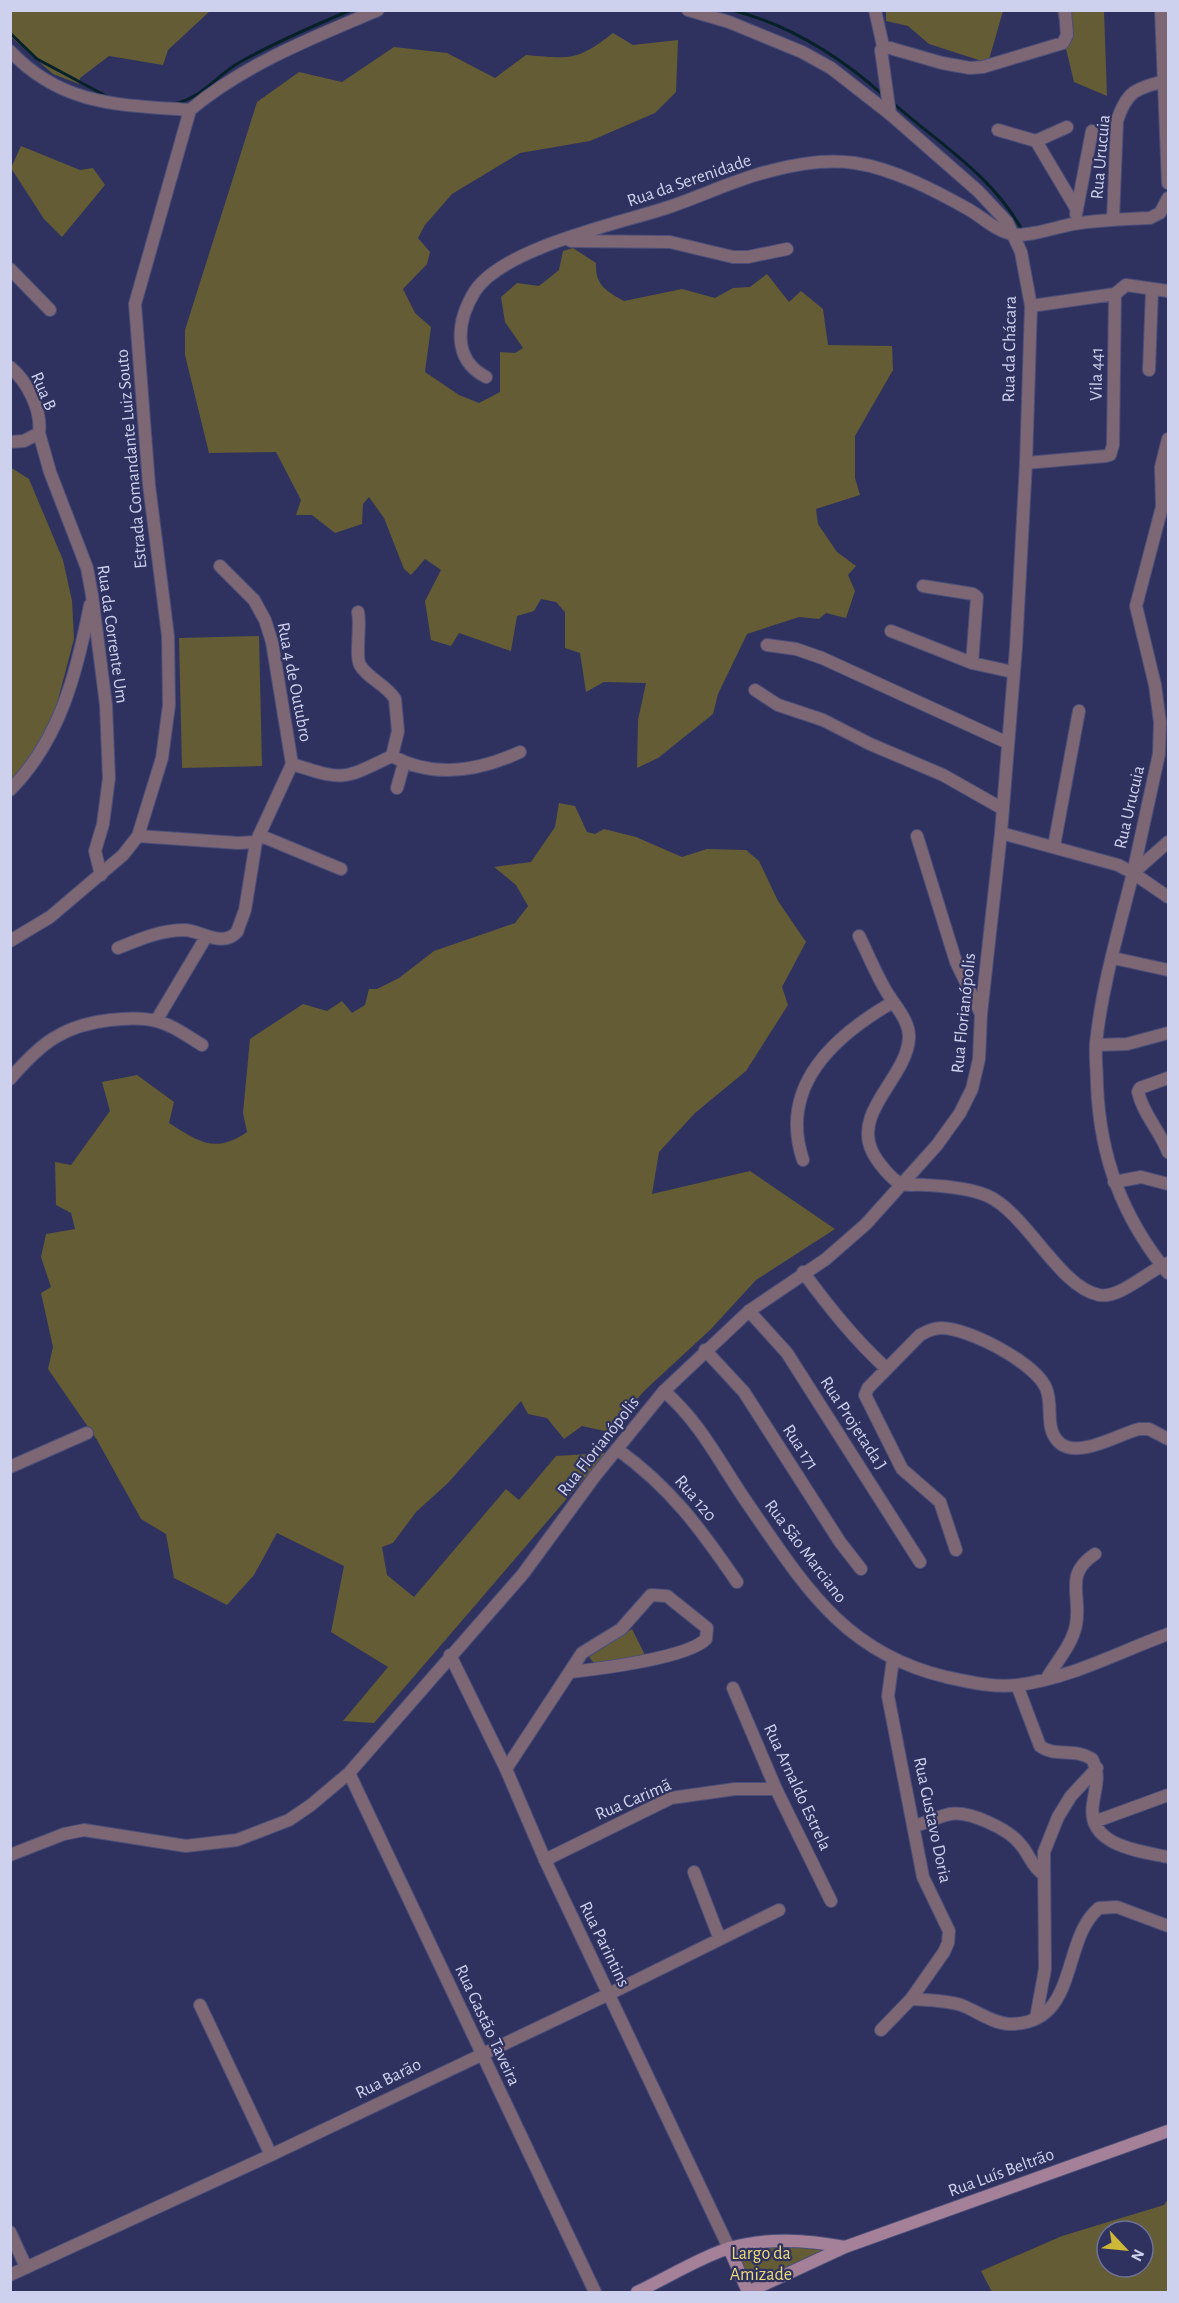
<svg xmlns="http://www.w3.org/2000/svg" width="1179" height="2303" font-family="'Alegreya Sans',sans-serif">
	<rect width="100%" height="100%" fill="#2f325f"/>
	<!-- green -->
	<path fill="#635c35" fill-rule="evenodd" d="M10 11 11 10 210 11 168 50 163 65 109 56 80 78 79 84 53 74 11 37Z
		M886 11H1003L988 63 929 44 908 26 886 21Z
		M1057 11H1104L1107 96 1074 82Z
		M613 33 633 45 678 40 676 92 655 113 590 141 520 153 452 194 425 225 418 238 430 252 427 264 403 289 415 313 431 327 425 372 459 395 479 403 500 392V352L515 353 523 348 505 322 501 297 517 283 539 286 559 270 563 251 573 248 596 263C595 285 606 291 624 301L682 289 715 298 733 288 750 287 767 274 789 302 801 291 823 309 828 345 892 346 893 370 855 436V478L860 495 816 509 818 524 837 552 856 566 848 575 855 591 846 618 826 613 819 619 799 617 747 634 718 694 713 714 658 758 637 768 638 720 646 683 604 682 586 692 580 653 565 648V612L556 602 541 599 534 611 517 616 511 651 459 633 451 646 431 640 425 601 441 570 425 559 411 575 404 569 384 518 369 497 363 504 362 524 335 533 312 515H296L301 500 276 452 209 453 185 355V330L257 102 299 72 342 82 394 47 447 53 495 78 526 55C571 59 577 61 613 33Z
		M21 146 80 170 93 168 105 185 62 237 44 219 11 168Z
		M10 467 29 479 63 560 72 601 74 639 45 749 25 784 11 790Z
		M259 636 262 766 182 768 179 638Z
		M559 803 575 806 587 832 595 834 604 829 636 837 682 857 707 849 746 850 759 861 778 901 806 942 782 987 788 1005 746 1071 695 1113 659 1152 652 1194 750 1171 835 1229 756 1280 711 1329 644 1391 609 1432 582 1426 564 1439 547 1418 528 1414 521 1401 448 1483 416 1512 393 1543 382 1547 387 1575 414 1597 506 1489 519 1500 556 1456 606 1453 374 1723 343 1721 388 1667 331 1632 344 1566 277 1533 254 1575 227 1605 174 1578 166 1534 141 1519 97 1440 48 1369 53 1347 41 1293 51 1287 41 1257 46 1234 75 1229 71 1213 56 1205 55 1162 71 1165 110 1111 102 1082 137 1075 174 1102 169 1123C199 1142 215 1154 247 1132L243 1113 250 1039 303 1004 327 1011 342 1001 352 1013 365 1005 369 989H377L399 978 434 951 515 923 528 906 516 885 494 867 531 862 555 827Z
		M632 1629 645 1655 594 1663 589 1657Z
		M1168 2199V2292H992L981 2271 1062 2236 1164 2205ZM1107 2231H1143V2267H1107Z
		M773 2241 845 2247 748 2292 729 2248Z"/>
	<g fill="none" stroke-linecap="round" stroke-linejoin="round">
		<!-- stream -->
		<path stroke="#062128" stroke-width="3" d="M732 10C790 25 838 55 883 95
			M10 33 37 59 108 97
			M893 103C938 143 992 175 1022 230
			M173 104C201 99 217 75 240 62 276 42 313 26 351 10"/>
		<defs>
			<path id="minor" d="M875 10 883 46
				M1161 10 1168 183
				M890 114 881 50 883 46 942 63 970 68 983 67 1063 43 1067 35 1065 10
				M998 130 1036 141 1077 210
				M1036 141 1067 127
				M1076 214 1092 131
				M1113 220 1117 121C1127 91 1135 89 1164 81
				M571 241 670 242 733 257H748L787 249
				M10 269 50 310
				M1115 294 1126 285 1168 291
				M10 367C27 381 42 410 39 433
				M1149 370 1152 290
				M486 377C451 359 457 320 475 291 504 247 622 223 672 206 704 195 737 179 770 171 796 164 828 159 855 163 894 169 934 190 968 209 982 217 995 230 1011 234 1025 238 1057 227 1073 224 1098 220 1124 219 1150 218L1160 213 1168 198
				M1168 439 1161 467 1162 507 1136 606 1155 685 1160 722 1159 754 1133 873 1168 897
				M10 442 24 441 39 433 50 472 87 568 92 595 106 705 109 778 103 824 95 851 101 875
				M1026 463 1106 456 1110 455 1113 445 1115 294 1031 306
				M923 586 973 594 977 597 972 663
				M358 612C361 626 355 656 360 665 368 679 387 685 395 699L398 731 392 756
				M891 631 972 663 1013 672
				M767 645 796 649 822 658 1008 743
				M755 690 778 705 823 720 870 744 943 775 1003 809
				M292 764C345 781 342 780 392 756 434 779 479 771 520 752
				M397 788 404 763
				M10 790C60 740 77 672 90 605
				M259 835 341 869
				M138 836 238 843 256 842
				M917 836 956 962 981 1014
				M1054 846 1079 711
				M859 936C868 954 875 972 885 989 893 1004 910 1020 909 1038 907 1077 853 1111 872 1151 876 1160 892 1181 902 1184 909 1186 918 1184 925 1185 945 1186 970 1188 988 1196 1027 1214 1059 1287 1099 1295 1120 1299 1149 1270 1168 1263
				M118 948C140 939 161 930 185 930 202 931 222 948 237 932L245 910 256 842 292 764 272 642 265 620 254 600 220 566
				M1113 958 1168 970
				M156 1021 206 937
				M1096 1045 1127 1044 1168 1033
				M1168 1078 1140 1088 1138 1092C1143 1114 1160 1131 1168 1152
				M10 1079C40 1044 63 1025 110 1020 126 1018 141 1017 156 1021 173 1025 187 1036 202 1045
				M803 1160C778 1086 834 1036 893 1002
				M1114 1182 1141 1177 1168 1184
				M803 1272C829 1307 855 1340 887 1369
				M749 1311 787 1353 920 1562
				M705 1350 744 1392 840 1542 861 1569
				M664 1391C703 1425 721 1466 750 1507 805 1587 845 1653 946 1677 969 1682 995 1688 1018 1685 1071 1678 1119 1652 1168 1634
				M617 1449C671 1488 700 1528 737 1582
				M10 1467 87 1433
				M956 1550 940 1502 902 1469 865 1395 868 1388 920 1335C927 1331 933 1328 941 1328 969 1328 1035 1363 1046 1388 1054 1406 1043 1430 1061 1444 1080 1458 1119 1434 1139 1429H1149L1168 1439
				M893 1659 888 1696 923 1877 949 1931 948 1943 944 1952 911 1999C927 2000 945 2000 961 2005 977 2011 992 2023 1009 2024 1080 2025 1060 1940 1099 1908L1117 1907 1168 1926
				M1047 1678C1057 1661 1072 1645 1076 1625 1082 1595 1063 1575 1095 1554
				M1017 1685 1040 1746C1056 1758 1073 1747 1092 1759 1101 1776 1095 1787 1093 1804 1086 1846 1140 1851 1168 1857
				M733 1688 776 1789 831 1901
				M506 1769 582 1653 621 1629 651 1595 667 1596 707 1628 706 1639C688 1658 598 1669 570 1672
				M1094 1822 1168 1795
				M915 1826C926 1823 939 1816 950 1814 970 1811 1009 1829 1021 1845 1029 1854 1032 1867 1043 1874
				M545 1860 671 1798 735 1789H776
				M694 1872 719 1937
				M609 1994 779 1910
				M200 2005 271 2155
				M1036 2018 1045 1969 1044 1852 1058 1817 1071 1796 1097 1768
				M881 2030 911 1999
				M10 2232 26 2267"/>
			<path id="tertiary" d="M10 51C62 106 120 105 190 110
				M190 110C245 64 312 38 378 10
				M1001 833 1118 865 1133 873
				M1133 873C1119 929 1102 986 1096 1043 1095 1057 1097 1071 1097 1085 1100 1157 1122 1217 1168 1273
				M1133 873 1168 842
				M10 941 50 917 123 855 138 836 162 758 169 705 168 636 149 485 135 304 190 110
				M450 1655 506 1769 545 1860 729 2248
				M349 1773 595 2292
				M10 1855 64 1834 84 1830 186 1846 237 1840 289 1820 311 1805 349 1773 523 1574 595 1476 664 1391 749 1311 826 1259 866 1224 937 1145 960 1113 972 1089 979 1059 981 1014 1001 833 1016 647 1026 463 1031 306 1021 252 1007 222 978 191 890 114 831 68 802 52 729 22 688 10
				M10 2275 271 2155 609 1994"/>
			<path id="secondary" d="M729 2248 748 2292 845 2247 1168 2131
				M637 2292C663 2280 704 2255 730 2248 768 2237 807 2240 845 2247"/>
		</defs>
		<!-- minor casing -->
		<use href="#minor" stroke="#4b4f79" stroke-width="14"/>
		<!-- tertiary casing -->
		<use href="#tertiary" stroke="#4b4f79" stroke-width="14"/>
		<!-- secondary casing -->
		<use href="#secondary" stroke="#4b4f79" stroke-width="14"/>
		<!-- minor -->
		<use href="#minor" stroke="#7d6775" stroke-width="12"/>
		<!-- tertiary -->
		<use href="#tertiary" stroke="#7d6775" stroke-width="12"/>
		<!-- secondary -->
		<use href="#secondary" stroke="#a48198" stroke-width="12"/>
	</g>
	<g text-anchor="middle" stroke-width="4.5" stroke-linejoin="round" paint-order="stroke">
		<!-- street labels -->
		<g font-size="18" fill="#cdd1ed" stroke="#2f325f">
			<text transform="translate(1100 157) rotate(-85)" y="6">Rua Urucuia</text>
			<text transform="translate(689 180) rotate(-19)" y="6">Rua da Serenidade</text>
			<text transform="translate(1009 349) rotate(-89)" y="6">Rua da Chácara</text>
			<text transform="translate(1096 374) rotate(-89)" y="6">Vila 441</text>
			<text transform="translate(44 391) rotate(67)" y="6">Rua B</text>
			<text transform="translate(131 459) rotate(-95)" y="6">Estrada Comandante Luiz Souto</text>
			<text transform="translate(113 634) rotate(82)" y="6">Rua da Corrente Um</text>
			<text transform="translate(295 682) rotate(79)" y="6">Rua 4 de Outubro</text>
			<text transform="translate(1129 807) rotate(-77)" y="6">Rua Urucuia</text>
			<text transform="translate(963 1013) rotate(-84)" y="6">Rua Florianópolis</text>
			<text transform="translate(854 1423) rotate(57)" y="6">Rua Projetada J</text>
			<text transform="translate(598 1446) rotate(-52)" y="6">Rua Florianópolis</text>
			<text transform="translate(801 1447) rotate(57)" y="6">Rua 171</text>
			<text transform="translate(696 1498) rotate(50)" y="6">Rua 120</text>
			<text transform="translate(806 1551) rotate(53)" y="6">Rua São Marciano</text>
			<text transform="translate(798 1787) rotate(65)" y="6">Rua Arnaldo Estrela</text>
			<text transform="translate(633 1799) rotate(-23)" y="6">Rua Carimã</text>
			<text transform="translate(933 1820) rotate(78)" y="6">Rua Gustavo Doria</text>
			<text transform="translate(605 1944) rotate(64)" y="6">Rua Parintins</text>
			<text transform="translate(488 2025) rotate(65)" y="6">Rua Gastão Taveira</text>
			<text transform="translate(388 2078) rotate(-26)" y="6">Rua Barão</text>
			<text transform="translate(1001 2172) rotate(-20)" y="6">Rua Luís Beltrão</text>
		</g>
		<!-- park labels -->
		<g font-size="18" fill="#ecdb7d" stroke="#2f325f">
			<text x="761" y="2259">Largo da<tspan x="761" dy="21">Amizade</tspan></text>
		</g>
	</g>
	<!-- border -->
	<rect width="1179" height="2303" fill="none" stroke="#cdd1ed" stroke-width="24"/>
	<!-- north arrow -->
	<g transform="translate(1125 2249) rotate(116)"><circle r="28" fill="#2f325f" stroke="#6e7298" stroke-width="1.5"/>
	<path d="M0-4.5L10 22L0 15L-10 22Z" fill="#ceb837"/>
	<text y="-9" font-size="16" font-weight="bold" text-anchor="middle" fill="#cdd1ed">N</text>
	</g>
</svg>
